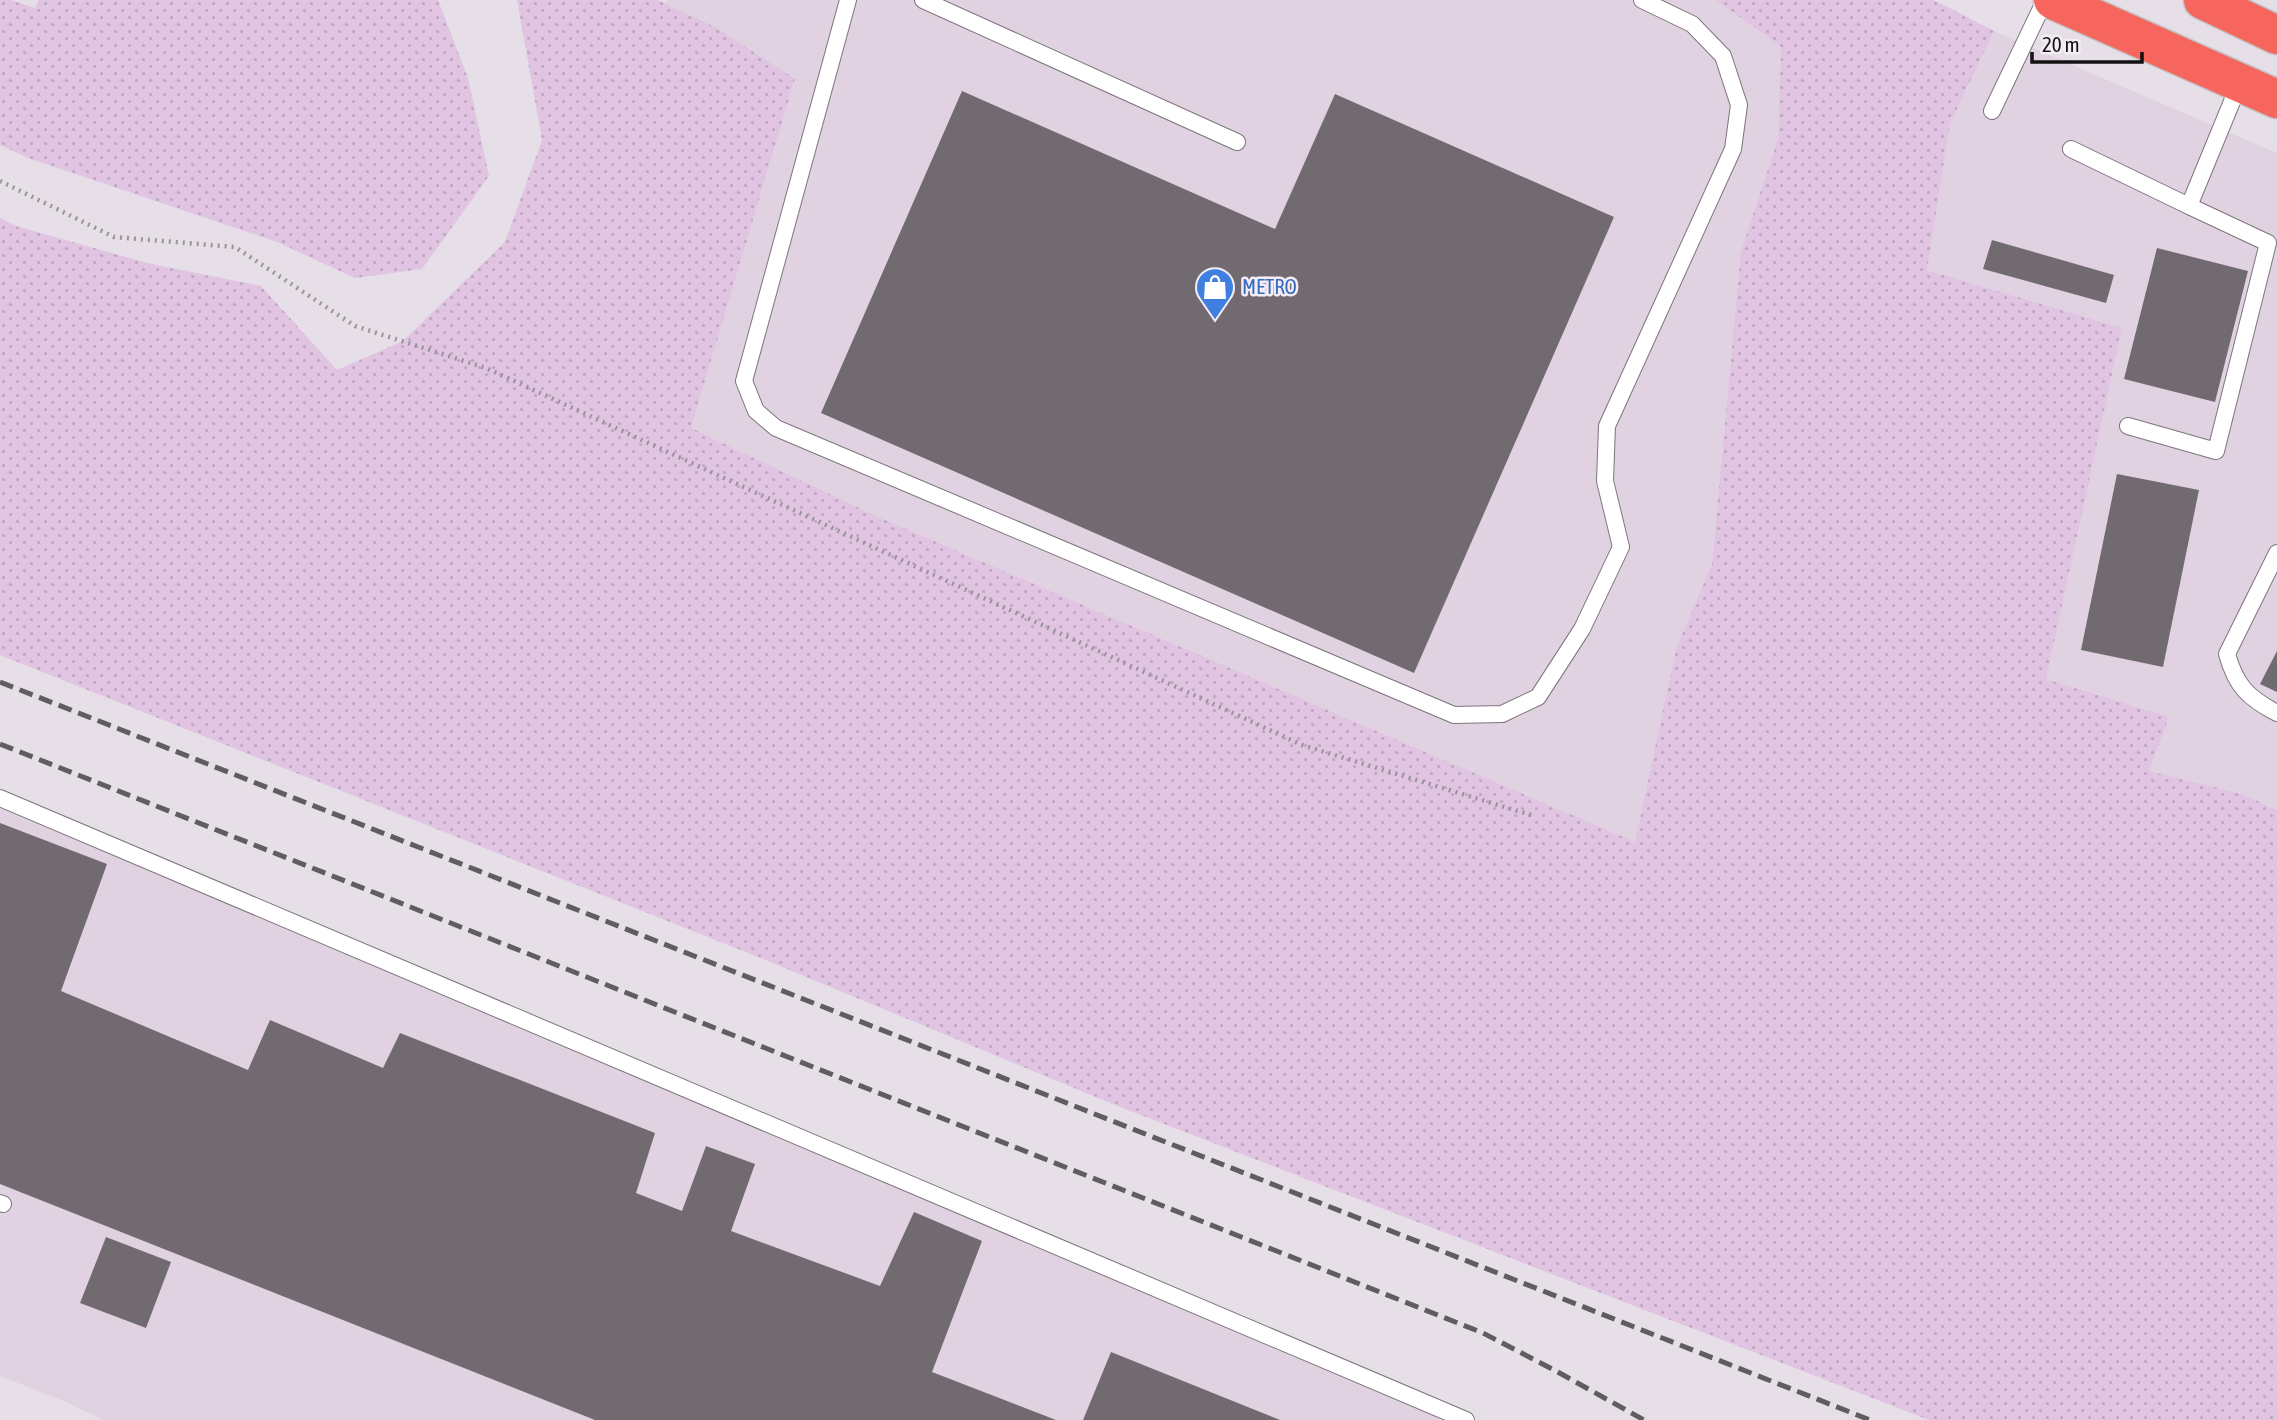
<svg xmlns="http://www.w3.org/2000/svg" width="2277" height="1420" font-family="'Asap Condensed',sans-serif">
	<defs>
		<pattern id="grass-dots" width="8" height="8" patternUnits="userSpaceOnUse" patternTransform="scale(1.75)"><rect width="8" height="8" fill="#e0c4e2"/><path d="M2 2h.1M6 6h.1" fill="none" stroke="#bfa7c1" stroke-width="1.8" stroke-linecap="round"/></pattern>
	</defs>
	<rect width="100%" height="100%" fill="#e7dfe8"/>
	<!-- built -->
	<path fill="#e0d2e0" d="M667 0H1716L1781 47 1778 139 1741 251 1712 564 1676 649 1635 842 876 516 691 428 795 80 717 28 666 4Z
		M1994 31 2277 153V810L2242 794 2148 771 2169 717 2045 679 2122 328 1927 270 1950 124Z
		M0 794 1419 1390 1440 1420H103L66 1402 0 1376Z"/>
	<!-- grass -->
	<path fill="url(#grass-dots)" d="M0 0H11L35 8 39 0H438L468 78 489 176 422 269 355 278 277 242 28 158 0 145Z
		M517 0H658L717 28 795 79 691 428 876 516 1635 842 1676 649 1712 564 1741 251 1778 139 1781 47 1716 0H1934L1994 31 1950 124 1927 270 2122 328 2046 679 2169 717 2149 771 2242 794 2277 810V1420H1929L1115 1105 763 959 0 655V218L16 226 147 263 261 286 337 370 403 341 505 242 542 140Z"/>
	<!-- building -->
	<path fill="#726a71" d="M962 91 1275 229 1335 94 1614 217 1414 673 821 413Z
		M1992 240 2114 275 2106 303 1983 269Z
		M2157 248 2248 271 2215 402 2124 379Z
		M2117 474 2199 490 2163 667 2081 650Z
		M2277 651V692L2260 684Z
		M0 823 107 864 61 991 248 1070 270 1020 383 1068 400 1033 655 1133 636 1193 682 1211 706 1146 755 1164 731 1231 880 1286 914 1212 982 1241 932 1372 1056 1420H595L0 1184Z
		M106 1237 171 1262 146 1328 80 1303Z
		M1111 1352 1280 1420H1083Z"/>
	<g fill="none" stroke-linecap="round" stroke-linejoin="round">
		<defs>
			<path id="lane" d="M848 0 744 381 756 411 776 428 1454 715 1502 714 1538 697 1582 629 1621 547 1605 481 1607 426 1733 149 1739 105 1723 56 1692 24 1642 0
				M923 0 1237 142
				M1992 111 2045 0
				M2071 149 2189 206 2240 82
				M2128 426 2216 451 2268 243 2189 206
				M2277 553 2227 654C2236 686 2248 698 2277 713
				M0 798 1466 1420
				M0 1203 3 1204"/>
			<path id="highway" d="M2053 0 2277 99
				M2203 0 2277 35"/>
		</defs>
		<!-- lane casing -->
		<use href="#lane" stroke="#7c757d" stroke-width="18"/>
		<!-- highway casing -->
		<use href="#highway" stroke="#c2c1c2" stroke-width="41"/>
		<!-- path -->
		<path stroke="#9a949a" stroke-width="4.5" stroke-dasharray="2 5" stroke-linecap="butt" d="M0 181 114 237 235 247 355 326 486 368 1302 745 1534 816"/>
		<!-- lane -->
		<use href="#lane" stroke="#fff" stroke-width="16"/>
		<!-- highway -->
		<use href="#highway" stroke="#f6665e" stroke-width="38"/>
		<!-- rail -->
		<path stroke="#605c60" stroke-width="5" stroke-dasharray="14 7" stroke-linecap="butt" d="M0 682 1870 1420
			M0 744 1483 1333 1556 1371 1644 1420"/>
	</g>
	<!-- icons -->
	<defs>
		<symbol id="shop-pin" viewBox="-11 -11 22 30"><path d="M0 17L-7.5 6A9.5 9.5 0 1 1 7.5 6Z" fill="#3f7fe0" stroke="#f5edf5"/><path d="M-5-2.5h2.3a2.7 3.5 0 0 1 5.4 0H5L5.5 6h-11ZM-1.5-2.5h3a1.5 2.3 0 0 0-3 0Z" fill="#fff"/></symbol>
	</defs>
	<g fill-rule="evenodd">
		<use href="#shop-pin" x="1193" y="265" width="44" height="60"/>
	</g>
	<g text-anchor="middle" stroke-width="5" stroke-linejoin="round" paint-order="stroke">
		<!-- shop labels -->
		<g font-size="21" fill="#366cbe" stroke="#f5edf5" text-anchor="start">
			<text x="1242" y="294">METRO</text>
		</g>
	</g>
	<!-- scale -->
	<path d="M2032 52v10h110v-10" fill="none" stroke="#131113" stroke-width="3.5"/>
	<text x="2042" y="52" font-size="21" fill="#131113" stroke="#f5edf5" stroke-width="5" paint-order="stroke">20 m</text>
</svg>
